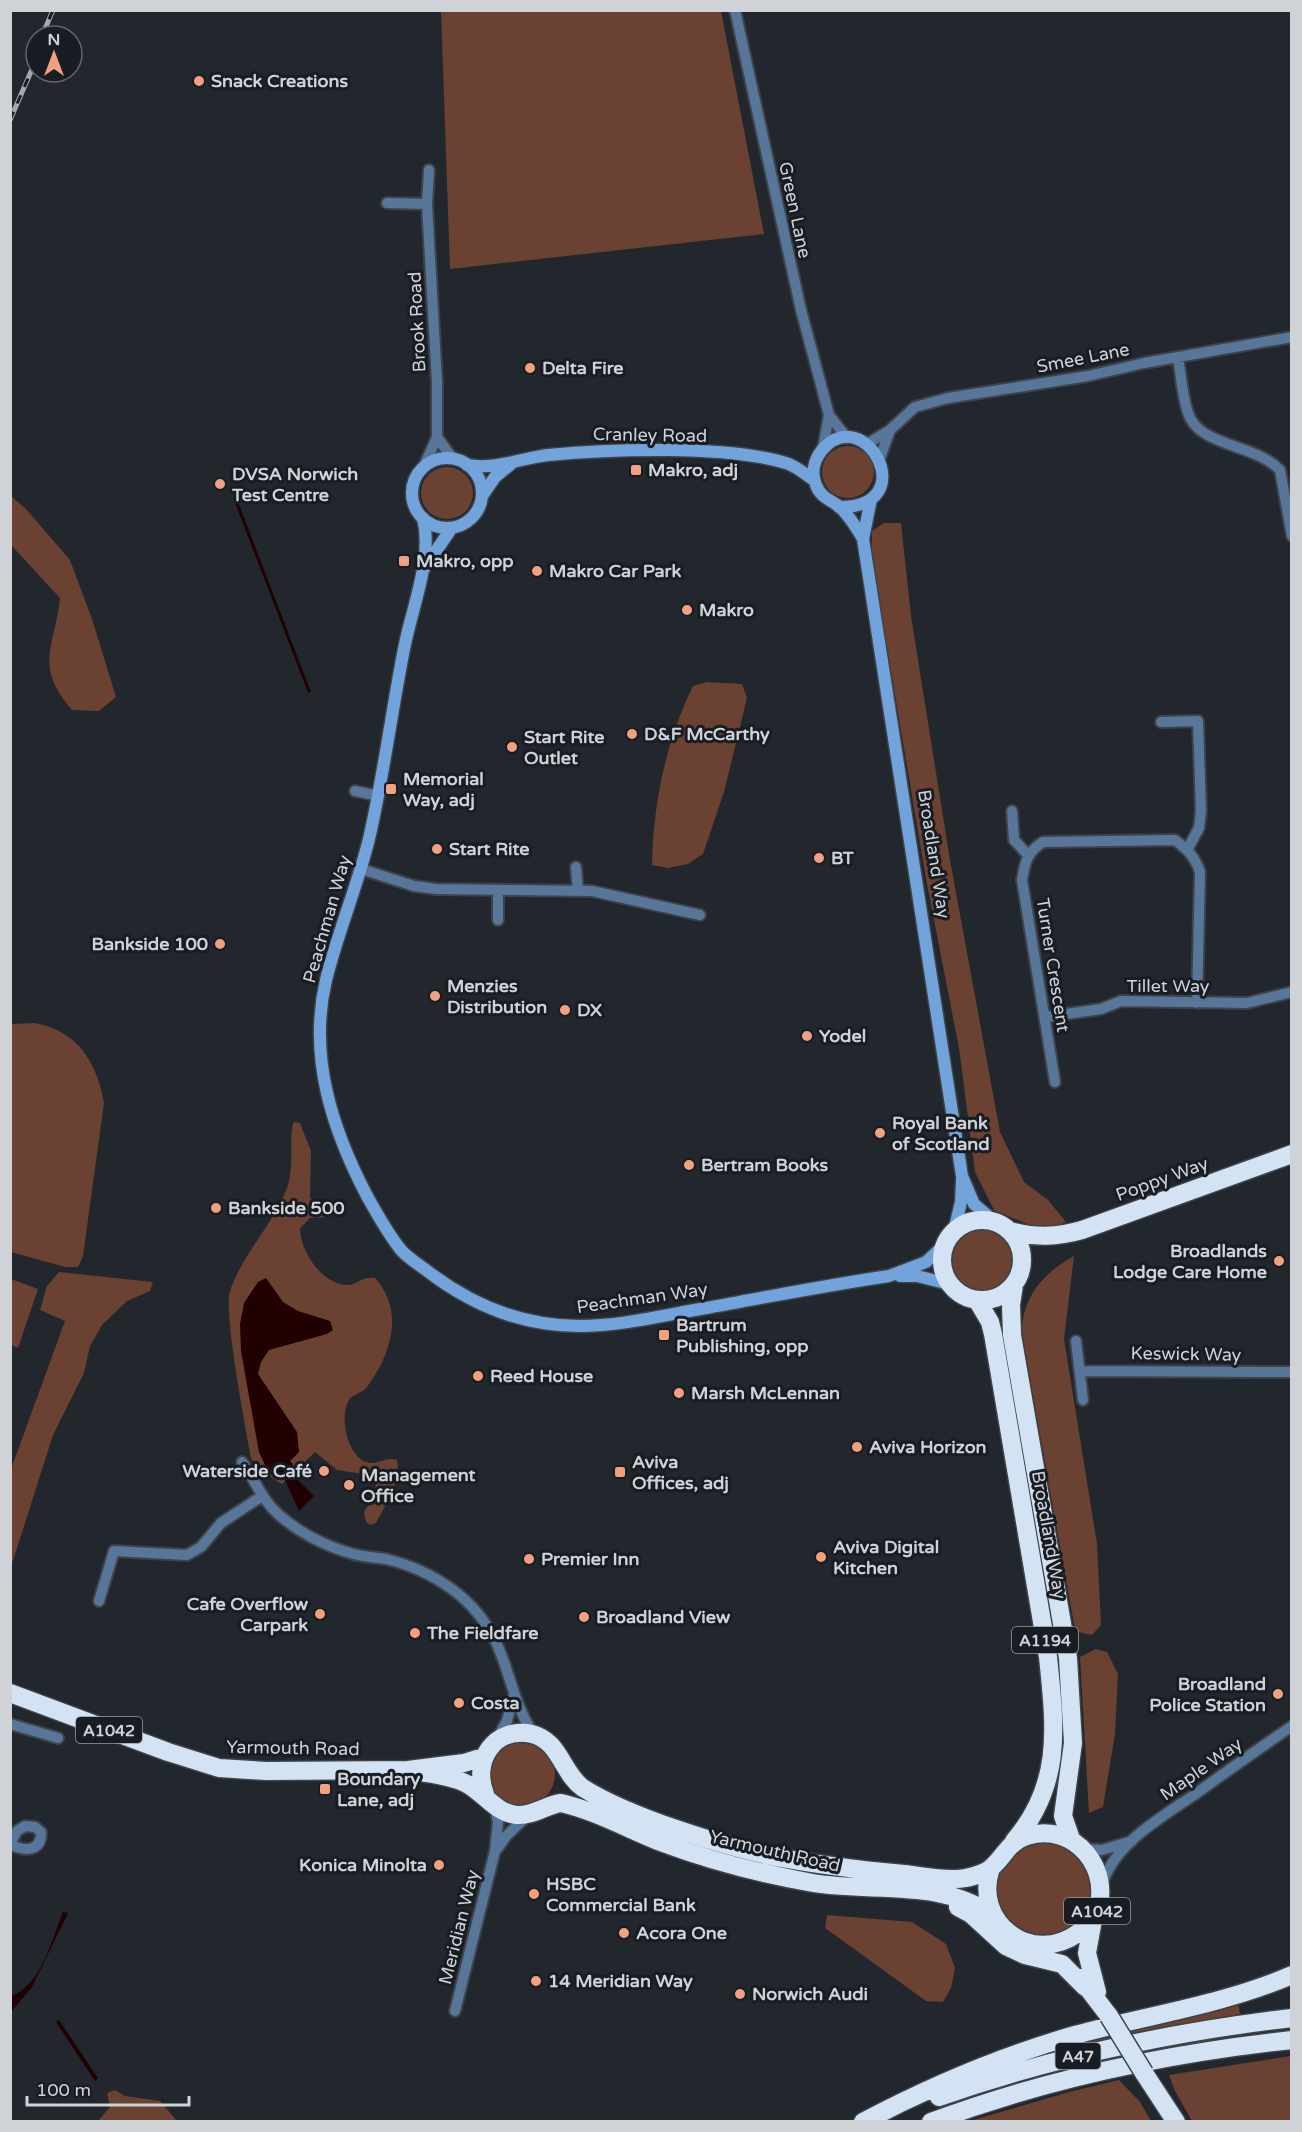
<svg xmlns="http://www.w3.org/2000/svg" width="1302" height="2132" font-family="'Varela Round',sans-serif">
	<rect width="100%" height="100%" fill="#21272d"/>
	<!-- green -->
	<path fill="#6b4131" d="M441 11H721L764 234 450 269Z
		M822 472a26 26 0 1 1 52 0a26 26 0 1 1-52 0Z
		M421 493a26 26 0 1 1 52 0a26 26 0 1 1-52 0Z
		M11 496 26 509 70 560 92 619 116 697 99 711 72 710C33 665 55 647 60 598L11 545Z
		M884 523H901L911 616 950 860 1000 1132 1024 1182 1048 1200 1066 1222 1052 1227H1034L994 1210 975 1172 959 1048 926 879 872 558V531Z
		M707 682 742 684 747 698 724 792 703 854 688 864 668 868 652 865C653 804 666 741 693 686Z
		M34 1023C77 1030 97 1062 104 1103L83 1256 78 1267H65L11 1252V1024Z
		M294 1122 300 1123 311 1151 310 1197 316 1204 327 1206 331 1211 328 1217 310 1218 300 1228C300 1251 322 1285 348 1285 359 1284 361 1276 375 1278 405 1311 391 1355 367 1387 362 1394 354 1393 349 1400 339 1416 347 1455 366 1462 377 1466 386 1456 397 1460 401 1482 386 1504 376 1523L370 1525 366 1522 364 1512 373 1498 376 1484 363 1474 337 1470 315 1452 282 1484 260 1471 251 1458C246 1429 223 1311 230 1291 243 1253 273 1225 287 1188 295 1167 288 1133 294 1122Z
		M951 1260a31 31 0 1 1 62 0a31 31 0 1 1-62 0Z
		M1074 1256 1064 1339 1097 1544 1101 1625 1092 1635 1078 1632 1074 1624 1022 1334C1021 1298 1044 1272 1074 1256Z
		M59 1272 153 1282 150 1291 127 1301 102 1325 90 1346 84 1373 53 1435 11 1567V1469L65 1321 40 1310 47 1286Z
		M11 1279 38 1289 18 1348 11 1345Z
		M1096 1649 1107 1652 1118 1674 1115 1734 1103 1807 1089 1813 1080 1657Z
		M489 1774a33 33 0 1 1 66 0a33 33 0 1 1-66 0Z
		M996 1890a48 48 0 1 1 96 0a48 48 0 1 1-96 0Z
		M827 1915 912 1922 946 1944 955 1968 951 1988 943 2002 926 2001 825 1928Z
		M1238 2002 1240 2014 1148 2030 1036 2058 1035 2054Z
		M1291 2056V2121H1192L1175 2091 1169 2075Z
		M1119 2080 1140 2102 1151 2121H970L1069 2092Z
		M115 2090 125 2096 160 2101 177 2121H98L110 2107 107 2093Z"/>
	<!-- water -->
	<path fill="#200000" d="M266 1278 283 1302 298 1311 330 1321 333 1330 327 1334 269 1350 261 1362 258 1374 297 1432 299 1452 290 1461 293 1464 288 1470 314 1496 299 1511 285 1480 266 1467 259 1452 241 1351 240 1324 244 1303 258 1282Z
		M63 1912 68 1913 32 1987 11 2012V1996C41 1986 52 1939 63 1912Z
		M59 2020 98 2078 95 2081 56 2022Z"/>
	<g fill="none" stroke-linecap="round" stroke-linejoin="round">
		<!-- stream -->
		<path stroke="#200000" stroke-width="3" d="M236 501 309 691"/>
		<defs>
			<path id="street" d="M735 10 801 310 829 415 847 438
				M387 203 427 204
				M1178 357C1181 375 1182 395 1188 413 1199 447 1254 443 1280 470L1292 536
				M437 437 453 459
				M867 444 890 430
				M823 448 829 415
				M880 458 890 430 915 407 948 398 1088 376 1144 363 1292 337
				M424 466 437 437V383L427 204 429 170
				M1161 722 1198 721 1201 811 1199 828 1187 850
				M355 791 379 796
				M1012 811 1014 840 1028 855
				M576 867 578 891
				M361 869 414 886 436 889 592 891 700 915
				M498 920V890
				M1046 1017 1101 1009 1121 1001 1247 1003 1292 992
				M1055 1082 1022 880C1025 862 1027 852 1043 842L1175 840C1188 850 1195 857 1200 872L1197 1003
				M1076 1341 1083 1400
				M1080 1371 1292 1372
				M242 1462C255 1480 262 1500 278 1514 298 1532 325 1546 350 1553 362 1557 374 1557 386 1559 415 1566 441 1579 463 1598 511 1641 503 1686 533 1734
				M99 1601 114 1551 187 1555 201 1547 221 1523 262 1496
				M10 1724 58 1738
				M497 1739 507 1721 514 1695
				M10 1844 17 1831 25 1826 35 1827 41 1832C42 1852 24 1852 10 1844
				M497 1849 507 1835 527 1816
				M1084 1849 1102 1850 1132 1841
				M1102 1884C1116 1842 1162 1817 1197 1793 1228 1770 1260 1748 1292 1726
				M455 2011 495 1851 498 1822 495 1806"/>
			<path id="secondary" d="M412 493a35 35 0 1 1 70 0a35 35 0 1 1-70 0Z
				M467 465C496 470 521 458 548 455 612 449 726 445 786 463 796 466 805 474 814 480
				M482 496 495 477 511 464
				M871 499 863 539 962 1176 974 1204 995 1222
				M839 507C924 508 865 400 822 450 814 460 811 473 816 485 821 499 833 500 842 509 851 519 857 528 863 539
				M423 518C433 557 413 605 405 644 392 708 384 774 369 839 357 887 338 932 326 980 308 1056 332 1129 367 1196 377 1214 388 1234 401 1250 408 1258 418 1264 426 1270 471 1305 522 1326 579 1326 622 1326 665 1315 706 1308 767 1297 828 1285 889 1276L926 1262 943 1246
				M425 567 451 529
				M954 1231 961 1202 962 1180
				M900 1276H917L949 1284"/>
			<path id="highway" d="M942 1260a40 40 0 1 1 80 0a40 40 0 1 1-80 0Z
				M1010 1231C1036 1238 1057 1237 1082 1230L1292 1154
				M1014 1285 1011 1305 1012 1335 1068 1658 1073 1743 1063 1816 1071 1839
				M977 1300 990 1322 993 1334 1048 1657C1055 1726 1063 1784 1014 1841
				M10 1693 168 1752 219 1768 266 1771 408 1770 464 1763 483 1757
				M408 1770C427 1774 450 1775 467 1784 484 1793 497 1814 517 1815 533 1816 546 1805 561 1803 596 1811 630 1830 663 1843 711 1861 762 1874 813 1883 873 1893 942 1878 993 1916
				M485 1794C472 1761 494 1726 532 1734 560 1741 562 1773 583 1788 629 1817 723 1846 776 1857 818 1865 861 1870 904 1874 921 1876 939 1880 956 1879 966 1879 985 1874 992 1867 1005 1856 1008 1842 1027 1836 1075 1821 1115 1871 1095 1916 1092 1923 1084 1928 1078 1933 1031 1967 972 1922 991 1868
				M958 1907 971 1914 1006 1946 1025 1955 1062 1964 1085 1987
				M1093 1920 1087 1953 1097 1992
				M1080 1978 1109 2016
				M1144 2073 1176 2122
				M939 2097C1053 2057 1172 2032 1292 2018
				M863 2122C931 2086 1002 2056 1075 2035 1148 2015 1222 2005 1292 1975
				M931 2122C1046 2079 1170 2053 1292 2040"/>
		</defs>
		<!-- street casing -->
		<use href="#street" stroke="#3d4348" stroke-width="14"/>
		<!-- secondary casing -->
		<use href="#secondary" stroke="#3d4348" stroke-width="15"/>
		<!-- highway casing -->
		<use href="#highway" stroke="#3d4348" stroke-width="21"/>
		<!-- street -->
		<use href="#street" stroke="#577699" stroke-width="10"/>
		<!-- secondary -->
		<use href="#secondary" stroke="#72a4db" stroke-width="12"/>
		<!-- highway -->
		<use href="#highway" stroke="#d3e3f4" stroke-width="18"/>
		<defs>
			<path id="rail" d="M42 36 53 10
				M10 120 36 60"/>
		</defs>
		<!-- rail casing -->
		<use href="#rail" stroke="#a4a9ad" stroke-width="5"/>
		<!-- rail -->
		<use href="#rail" stroke="#181d23" stroke-width="3" stroke-dasharray="9" stroke-linecap="butt"/>
		<defs>
			<path id="highway-bridge" d="M1109 2016 1144 2073"/>
		</defs>
		<!-- highway-bridge casing -->
		<use href="#highway-bridge" stroke="#3d4348" stroke-width="21" stroke-linecap="butt"/>
		<!-- highway-bridge -->
		<use href="#highway-bridge" stroke="#d3e3f4" stroke-width="18"/>
	</g>
	<!-- markers -->
	<g fill="#f2a080" stroke="#181d23" stroke-width="2">
		<circle cx="199" cy="81" r="6"/>
		<circle cx="530" cy="368" r="6"/>
		<rect x="630" y="464" width="12" height="12" rx="3"/>
		<circle cx="220" cy="484" r="6"/>
		<rect x="398" y="555" width="12" height="12" rx="3"/>
		<circle cx="537" cy="571" r="6"/>
		<circle cx="687" cy="610" r="6"/>
		<circle cx="632" cy="734" r="6"/>
		<circle cx="512" cy="747" r="6"/>
		<rect x="385" y="783" width="12" height="12" rx="3"/>
		<circle cx="437" cy="849" r="6"/>
		<circle cx="819" cy="858" r="6"/>
		<circle cx="220" cy="944" r="6"/>
		<circle cx="435" cy="996" r="6"/>
		<circle cx="565" cy="1010" r="6"/>
		<circle cx="807" cy="1036" r="6"/>
		<circle cx="880" cy="1133" r="6"/>
		<circle cx="689" cy="1165" r="6"/>
		<circle cx="216" cy="1208" r="6"/>
		<circle cx="1279" cy="1261" r="6"/>
		<rect x="658" y="1329" width="12" height="12" rx="3"/>
		<circle cx="478" cy="1376" r="6"/>
		<circle cx="679" cy="1393" r="6"/>
		<circle cx="857" cy="1447" r="6"/>
		<circle cx="324" cy="1471" r="6"/>
		<rect x="614" y="1466" width="12" height="12" rx="3"/>
		<circle cx="349" cy="1485" r="6"/>
		<circle cx="821" cy="1557" r="6"/>
		<circle cx="529" cy="1559" r="6"/>
		<circle cx="320" cy="1614" r="6"/>
		<circle cx="584" cy="1617" r="6"/>
		<circle cx="415" cy="1633" r="6"/>
		<circle cx="1278" cy="1694" r="6"/>
		<circle cx="459" cy="1703" r="6"/>
		<rect x="319" y="1783" width="12" height="12" rx="3"/>
		<circle cx="439" cy="1865" r="6"/>
		<circle cx="534" cy="1894" r="6"/>
		<circle cx="624" cy="1933" r="6"/>
		<circle cx="536" cy="1981" r="6"/>
		<circle cx="740" cy="1994" r="6"/>
	</g>
	<g text-anchor="middle" stroke-width="6" stroke-linejoin="round" paint-order="stroke">
		<!-- shield labels -->
		<g fill="#181d23" stroke="#989ca1" stroke-width="1.5">
			<rect x="1012" y="1627" width="66" height="26" rx="4.5"/>
			<rect x="76" y="1717" width="66" height="26" rx="4.5"/>
			<rect x="1064" y="1898" width="66" height="26" rx="4.5"/>
			<rect x="1055.5" y="2043" width="45" height="26" rx="4.5"/>
		</g>
		<g font-size="16" font-weight="bold" fill="#cfd3d7">
			<text x="1045" y="1646">A1194</text>
			<text x="109" y="1736">A1042</text>
			<text x="1097" y="1917">A1042</text>
			<text x="1078" y="2062">A47</text>
		</g>
		<!-- poi labels -->
		<g font-size="18" font-weight="bold" fill="#cfd3d7" stroke="#181d23" text-anchor="start">
			<text x="211" y="87">Snack Creations</text>
			<text x="542" y="374">Delta Fire</text>
			<text x="648" y="476">Makro, adj</text>
			<text x="232" y="480">DVSA Norwich<tspan x="232" dy="21">Test Centre</tspan></text>
			<text x="416" y="567">Makro, opp</text>
			<text x="549" y="577">Makro Car Park</text>
			<text x="699" y="616">Makro</text>
			<text x="644" y="740">D&amp;F McCarthy</text>
			<text x="524" y="743">Start Rite<tspan x="524" dy="21">Outlet</tspan></text>
			<text x="403" y="785">Memorial<tspan x="403" dy="21">Way, adj</tspan></text>
			<text x="449" y="855">Start Rite</text>
			<text x="831" y="864">BT</text>
			<text x="208" y="950" text-anchor="end">Bankside 100</text>
			<text x="447" y="992">Menzies<tspan x="447" dy="21">Distribution</tspan></text>
			<text x="577" y="1016">DX</text>
			<text x="819" y="1042">Yodel</text>
			<text x="892" y="1129">Royal Bank<tspan x="892" dy="21">of Scotland</tspan></text>
			<text x="701" y="1171">Bertram Books</text>
			<text x="228" y="1214">Bankside 500</text>
			<text x="1267" y="1257" text-anchor="end">Broadlands<tspan x="1267" dy="21">Lodge Care Home</tspan></text>
			<text x="676" y="1331">Bartrum<tspan x="676" dy="21">Publishing, opp</tspan></text>
			<text x="490" y="1382">Reed House</text>
			<text x="691" y="1399">Marsh McLennan</text>
			<text x="869" y="1453">Aviva Horizon</text>
			<text x="632" y="1468">Aviva<tspan x="632" dy="21">Offices, adj</tspan></text>
			<text x="312" y="1477" text-anchor="end">Waterside Café</text>
			<text x="361" y="1481">Management<tspan x="361" dy="21">Office</tspan></text>
			<text x="833" y="1553">Aviva Digital<tspan x="833" dy="21">Kitchen</tspan></text>
			<text x="541" y="1565">Premier Inn</text>
			<text x="308" y="1610" text-anchor="end">Cafe Overflow<tspan x="308" dy="21">Carpark</tspan></text>
			<text x="596" y="1623">Broadland View</text>
			<text x="427" y="1639">The Fieldfare</text>
			<text x="1266" y="1690" text-anchor="end">Broadland<tspan x="1266" dy="21">Police Station</tspan></text>
			<text x="471" y="1709">Costa</text>
			<text x="337" y="1785">Boundary<tspan x="337" dy="21">Lane, adj</tspan></text>
			<text x="427" y="1871" text-anchor="end">Konica Minolta</text>
			<text x="546" y="1890">HSBC<tspan x="546" dy="21">Commercial Bank</tspan></text>
			<text x="636" y="1939">Acora One</text>
			<text x="548" y="1987">14 Meridian Way</text>
			<text x="752" y="2000">Norwich Audi</text>
		</g>
		<!-- street labels -->
		<g font-size="18" fill="#cfd3d7" stroke="#181d23">
			<text transform="translate(795 210) rotate(78)" y="6">Green Lane</text>
			<text transform="translate(417 322) rotate(-93)" y="6">Brook Road</text>
			<text transform="translate(1083 358) rotate(-11)" y="6">Smee Lane</text>
			<text transform="translate(650 435) rotate(1)" y="6">Cranley Road</text>
			<text transform="translate(934 854) rotate(81)" y="6">Broadland Way</text>
			<text transform="translate(327 919) rotate(-74)" y="6">Peachman Way</text>
			<text transform="translate(1053 965) rotate(81)" y="6">Turner Crescent</text>
			<text x="1168" y="992">Tillet Way</text>
			<text transform="translate(1162 1179) rotate(-20)" y="6">Poppy Way</text>
			<text transform="translate(642 1298) rotate(-8)" y="6">Peachman Way</text>
			<text transform="translate(1186 1354) rotate(1)" y="6">Keswick Way</text>
			<text transform="translate(1049 1535) rotate(80)" y="6">Broadland Way</text>
			<text transform="translate(293 1748) rotate(1)" y="6">Yarmouth Road</text>
			<text transform="translate(1201 1769) rotate(-35)" y="6">Maple Way</text>
			<text transform="translate(775 1851) rotate(13)" y="6">Yarmouth Road</text>
			<text transform="translate(459 1927) rotate(-76)" y="6">Meridian Way</text>
		</g>
	</g>
	<!-- border -->
	<rect width="1302" height="2132" fill="none" stroke="#cfd3d7" stroke-width="24"/>
	<!-- north arrow -->
	<g transform="translate(54 54)"><circle r="28" fill="#181d23" stroke="#61666b" stroke-width="1.5"/>
	<path d="M0-4.5L10 22L0 15L-10 22Z" fill="#f2a080"/>
	<text y="-9" font-size="16" font-weight="bold" text-anchor="middle" fill="#cfd3d7">N</text>
	</g>
	<!-- scale -->
	<path d="M27 2096v9h162v-9" fill="none" stroke="#cfd3d7" stroke-width="3"/>
	<text x="36" y="2096" font-size="18" fill="#cfd3d7" stroke="#181d23" stroke-width="4.5" paint-order="stroke">100 m</text>
</svg>
